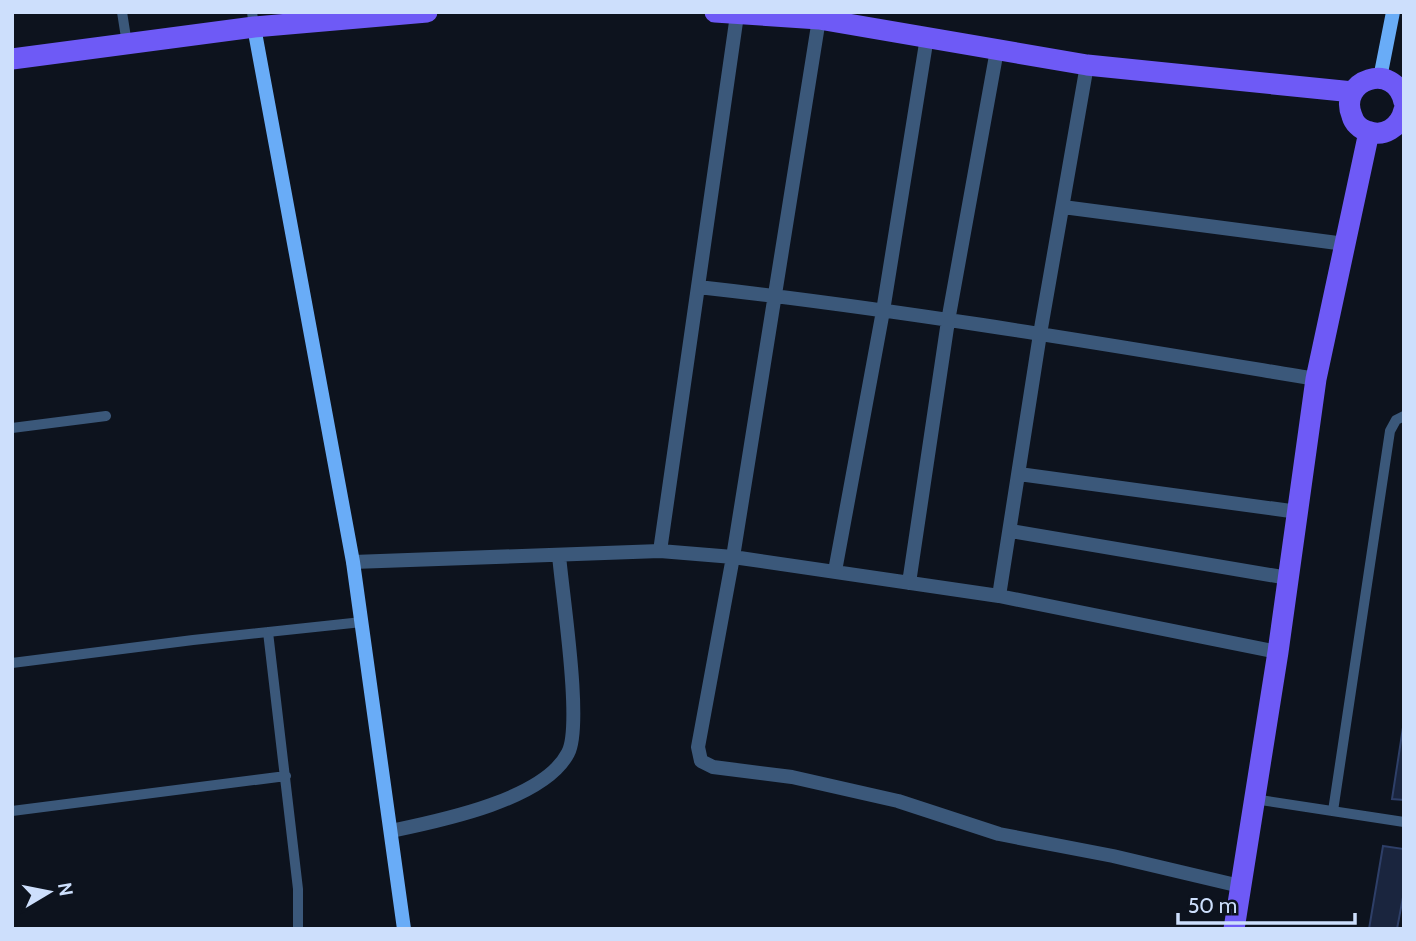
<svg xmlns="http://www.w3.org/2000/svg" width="1416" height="941" font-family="Cabin,sans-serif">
	<rect width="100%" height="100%" fill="#0d131e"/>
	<!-- building -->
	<path fill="#1a253e" stroke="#2e3f68" stroke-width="2" d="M1404 721V800L1392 799Z
		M1383 846 1404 849V892L1397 929H1369Z"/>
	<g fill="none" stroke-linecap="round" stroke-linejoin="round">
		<!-- lane -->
		<path stroke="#3b587a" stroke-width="10" d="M122 12 127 44
			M252 12 254 27
			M12 428 106 416
			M268 632 298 889V929
			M12 663 193 640 362 622
			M1254 799 1404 822
			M12 811 286 776
			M1333 811 1390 431 1396 420 1404 416"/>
		<!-- street -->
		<path stroke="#3b587a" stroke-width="14" d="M819 19 733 557 698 747 701 761 713 767 792 777 898 801 999 834 1113 856 1240 886
			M1063 207 1345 244
			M698 287C905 310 1110 345 1316 379
			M1019 474 1298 512
			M1011 531 1288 578
			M660 551 737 15
			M353 562 660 551 733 557 999 596 1278 652
			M835 571 883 311 927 37
			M909 583 948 321 997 50
			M999 596 1040 334 1087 65
			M391 831C439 821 544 800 568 753 583 725 562 593 559 555"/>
		<!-- secondary -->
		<path stroke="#69acf7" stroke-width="14" d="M254 27 353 562 404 929
			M1380 78 1393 12"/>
		<!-- primary -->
		<path stroke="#6e5af6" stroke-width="21" d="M715 12 819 19 1087 65 1353 92
			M12 59 254 27 427 12
			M1404 102C1395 60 1337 80 1352 116 1354 123 1360 129 1367 131 1384 138 1400 127 1404 110
			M1234 929 1278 652 1316 379 1369 132"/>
	</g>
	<!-- border -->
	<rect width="1416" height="941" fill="none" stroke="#cddffc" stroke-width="28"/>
	<!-- north arrow -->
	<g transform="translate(49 892) rotate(80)" stroke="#0d131e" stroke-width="5" paint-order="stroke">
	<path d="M0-5L12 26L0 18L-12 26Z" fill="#cddffc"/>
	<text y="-10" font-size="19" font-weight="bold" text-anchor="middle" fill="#cddffc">N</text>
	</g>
	<!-- scale -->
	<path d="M1178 913v10h177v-10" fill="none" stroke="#cddffc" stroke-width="3.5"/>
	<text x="1188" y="913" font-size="21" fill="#cddffc" stroke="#0d131e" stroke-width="5" paint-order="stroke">50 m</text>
</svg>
